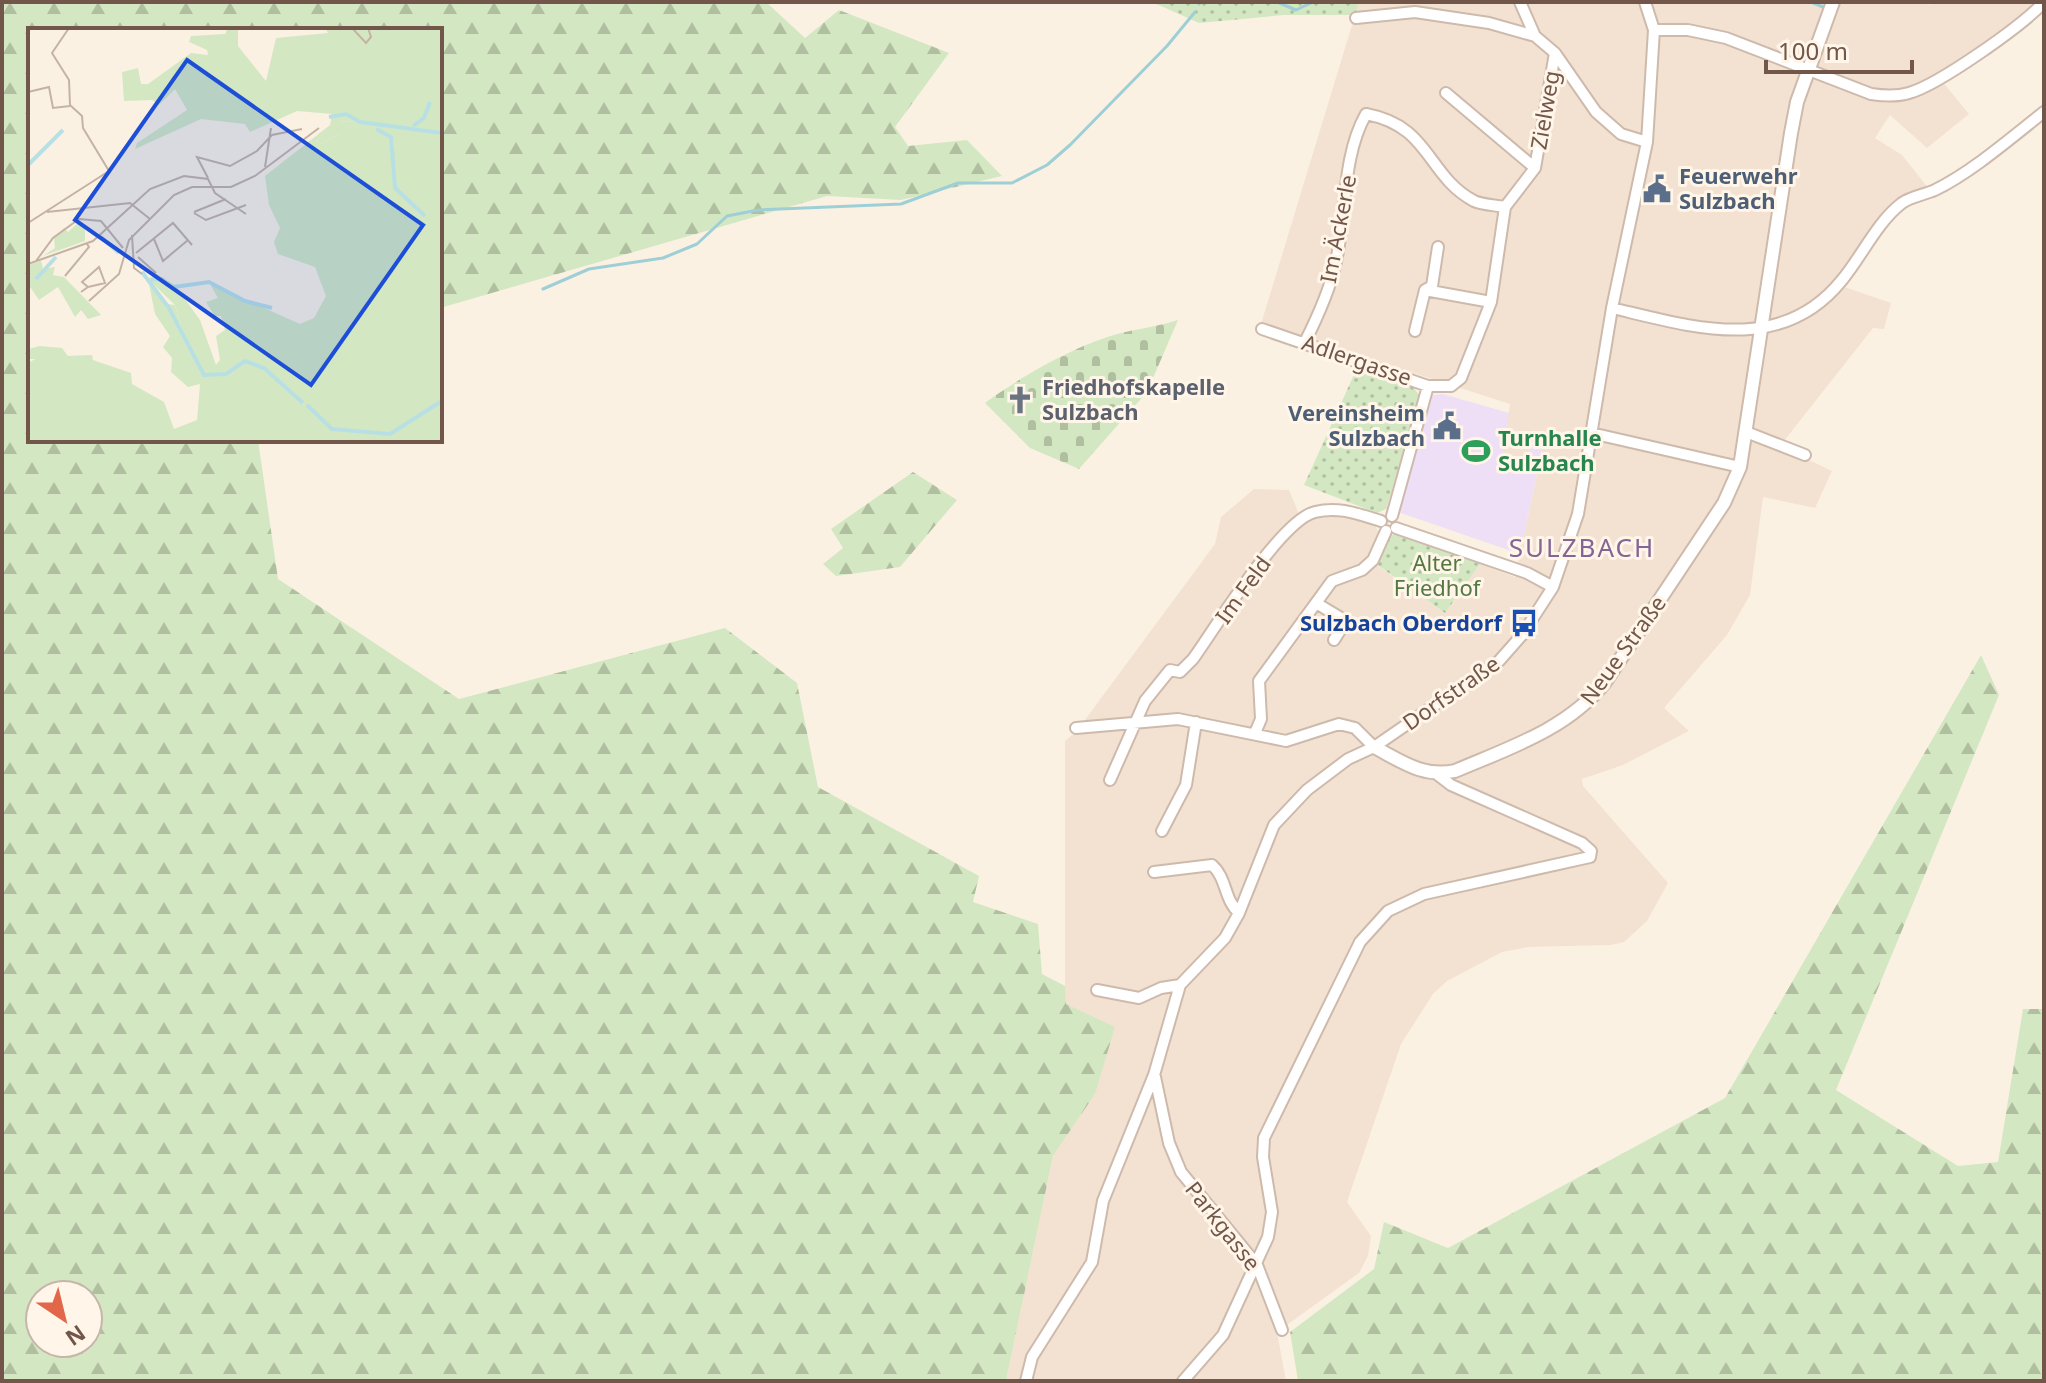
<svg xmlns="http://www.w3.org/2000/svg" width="2046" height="1383" font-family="'Noto Sans',sans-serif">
	<defs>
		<pattern id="green-dots" width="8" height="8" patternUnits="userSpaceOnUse" patternTransform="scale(2)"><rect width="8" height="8" fill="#d3e8c2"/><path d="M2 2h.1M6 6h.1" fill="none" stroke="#b0bfa0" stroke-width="1.8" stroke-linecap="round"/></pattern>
		<pattern id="forest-firs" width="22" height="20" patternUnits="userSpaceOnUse" patternTransform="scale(2)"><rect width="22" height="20" fill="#d3e8c2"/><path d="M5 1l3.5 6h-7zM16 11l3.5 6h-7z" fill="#b0bfa0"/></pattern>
		<pattern id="cemetery-stones" width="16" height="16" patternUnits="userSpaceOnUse" patternTransform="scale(2)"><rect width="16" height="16" fill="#d3e8c2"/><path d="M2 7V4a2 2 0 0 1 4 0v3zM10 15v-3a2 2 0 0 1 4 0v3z" fill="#b0bfa0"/></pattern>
	</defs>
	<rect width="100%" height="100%" fill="#fbf1e2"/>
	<!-- residential -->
	<path fill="#f3e2d1" d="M1359 2H1927L1929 5 1934 2H2039L1937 75 1969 114 1927 148 1890 115 1875 138 1902 155 1929 189 1902 199 1836 284 1891 303 1884 329 1873 328 1780 446 1832 471 1815 508 1763 497 1750 595 1727 635 1664 708 1689 731 1623 765 1582 779 1583 786 1668 883 1647 921 1624 942 1611 945 1528 947 1502 952 1447 981 1433 994 1401 1044 1347 1202 1371 1236 1368 1256 1359 1273 1277 1332 1286 1381H1006L1053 1156 1095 1094 1065 1004V741L1076 732 1215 544 1221 517 1254 489 1289 490 1303 524 1316 518 1348 516 1376 527 1380 536 1369 560 1445 613 1480 564 1515 577 1543 446 1531 443 1526 458 1502 454 1510 404 1261 324Z"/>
	<!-- education -->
	<path fill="#eedff7" d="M1443 394 1509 413 1503 454 1526 458 1531 443 1543 445 1520 554 1395 511 1433 395Z"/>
	<!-- green -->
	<path fill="url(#green-dots)" d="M1152 2H1359L1355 15H1284L1199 23Z
		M1357 368 1412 386 1421 397 1386 509 1377 513 1304 485Z
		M1397 533 1480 564 1445 613 1376 564 1390 536Z"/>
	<!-- forest -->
	<path fill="url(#forest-firs)" fill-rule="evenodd" d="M2 2H766L805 38 839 10 949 53 895 127 908 146 967 140 1002 176 901 200 827 196 440 308V30H30V440H258L278 579 459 699 725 628 797 683 818 787 979 876 973 902 1038 924 1042 974 1065 986 1066 1004 1115 1027 1095 1094 1053 1156 1006 1381H2ZM40 1295H88V1343H40Z
		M913 472 957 500 900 567 836 576 823 564 843 548 831 529Z
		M1981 655 1999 695 1836 1090 1958 1166 1998 1162 2023 1009H2044V1381H1298L1290 1332 1374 1269 1384 1222 1448 1248 1725 1098Z"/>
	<!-- cemetery -->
	<path fill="url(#cemetery-stones)" d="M1178 320 1147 392 1079 469 1030 448 985 403C1023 375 1084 340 1130 331 1145 328 1162 325 1178 320Z"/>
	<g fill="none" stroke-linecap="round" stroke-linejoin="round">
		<!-- stream -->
		<path stroke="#9ecfd6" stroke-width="3" d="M1277 2 1296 10 1313 2
			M1811 2 1823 7
			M1199 4 1201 2
			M543 289 589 269 663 258 697 244 727 216 758 210 901 204 958 183H1012L1047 165 1070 145 1167 46 1195 12"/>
		<defs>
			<path id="minor" d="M1520 2 1535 36 1555 53 1596 112 1621 134 1647 142
				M1356 18 1415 12 1489 23 1535 36
				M1654 30H1688L1726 38 1871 94C1884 96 1896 97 1909 93 1938 85 2022 26 2044 2
				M1446 93 1535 168
				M1425 290 1491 302
				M1612 308C1693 327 1781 356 1842 280 1862 256 1877 222 1902 203 1912 196 1924 195 1935 190 1972 172 2012 137 2044 112
				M1262 329 1428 386H1451L1461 378 1491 302 1505 207 1535 168 1555 53
				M1415 331 1425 290 1432 286 1438 247
				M1305 342C1317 318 1329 292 1335 266 1347 218 1341 158 1366 114 1431 126 1426 175 1474 201 1483 205 1495 205 1505 207
				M1746 432 1805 455
				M1591 433 1740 467
				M1392 516 1428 386
				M1396 528 1527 573 1553 587
				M1316 603 1346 621 1334 640
				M1076 728 1178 719 1286 741 1339 724 1355 728 1374 747
				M1255 733 1261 719 1259 681 1332 581 1362 570 1373 560 1386 531
				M1110 780 1145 701 1170 670 1180 672 1193 659C1216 627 1281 520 1315 512 1339 506 1358 514 1381 521
				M1162 831 1186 785 1196 722
				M1154 872 1212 865C1227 878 1224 900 1239 913
				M1097 990 1139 998 1161 988 1180 985
				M1155 1077 1169 1143 1181 1172 1257 1265 1282 1330
				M1026 1381 1032 1357 1092 1262 1103 1201 1154 1075 1180 985 1225 938 1239 913 1274 825 1307 790 1348 759 1374 747 1499 661 1522 635 1553 587 1578 514 1612 308 1647 142 1654 30 1645 2
				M1183 1381 1223 1335 1268 1237 1272 1212 1263 1157 1264 1138 1360 942 1388 911 1424 894 1590 857 1591 851 1582 843 1451 785 1438 775"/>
			<path id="tertiary" d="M1374 747C1401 761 1423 778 1455 771 1509 748 1568 729 1605 682L1724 503 1740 467 1791 133 1797 102 1833 2"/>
		</defs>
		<!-- minor casing -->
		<use href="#minor" stroke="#cebaac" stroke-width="14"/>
		<!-- tertiary casing -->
		<use href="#tertiary" stroke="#cebaac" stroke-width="16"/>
		<!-- minor -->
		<use href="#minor" stroke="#fff" stroke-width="10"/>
		<!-- tertiary -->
		<use href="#tertiary" stroke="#fff" stroke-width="12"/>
	</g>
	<!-- icons -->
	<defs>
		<symbol id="civic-bare" viewBox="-9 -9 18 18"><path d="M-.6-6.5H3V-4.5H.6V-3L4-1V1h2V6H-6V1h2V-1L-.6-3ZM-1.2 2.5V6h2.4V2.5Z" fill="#5c6f8a" stroke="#fff5e8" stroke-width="2.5" paint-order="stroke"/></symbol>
		<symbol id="church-bare" viewBox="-9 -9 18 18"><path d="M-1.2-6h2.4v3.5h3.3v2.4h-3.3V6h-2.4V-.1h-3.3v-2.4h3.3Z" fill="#6b7280" stroke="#fff5e8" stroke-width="2.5" paint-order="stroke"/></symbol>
		<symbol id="stadium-bare" viewBox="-9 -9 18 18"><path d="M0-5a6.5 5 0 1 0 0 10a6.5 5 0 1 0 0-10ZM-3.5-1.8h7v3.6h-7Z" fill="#2e9e5b" stroke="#fff5e8" stroke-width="2.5" paint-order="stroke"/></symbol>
		<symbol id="bus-bare" viewBox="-9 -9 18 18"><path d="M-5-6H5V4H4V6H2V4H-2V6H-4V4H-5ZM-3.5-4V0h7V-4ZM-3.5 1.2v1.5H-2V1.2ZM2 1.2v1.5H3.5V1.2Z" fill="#1a4fb4" stroke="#fff5e8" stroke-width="2.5" paint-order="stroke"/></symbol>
	</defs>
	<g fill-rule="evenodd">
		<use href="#civic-bare" x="1637" y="169" width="40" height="40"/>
		<use href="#church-bare" x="1000" y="380" width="40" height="40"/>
		<use href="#civic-bare" x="1427" y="406" width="40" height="40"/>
		<use href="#stadium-bare" x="1456" y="431" width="40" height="40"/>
		<use href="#bus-bare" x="1504" y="603" width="40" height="40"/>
	</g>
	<g text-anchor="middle" stroke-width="6" stroke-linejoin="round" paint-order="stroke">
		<!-- street labels -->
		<g font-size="22" fill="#72564a" stroke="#fff5e8">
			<text transform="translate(1545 110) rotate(-80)" y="8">Zielweg</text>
			<text transform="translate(1338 229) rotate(-79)" y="8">Im Äckerle</text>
			<text transform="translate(1357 360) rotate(19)" y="8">Adlergasse</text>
			<text transform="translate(1243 590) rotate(-54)" y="8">Im Feld</text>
			<text transform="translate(1623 650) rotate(-54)" y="8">Neue Straße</text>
			<text transform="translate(1451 693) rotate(-35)" y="8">Dorfstraße</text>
			<text transform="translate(1223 1226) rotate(52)" y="8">Parkgasse</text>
		</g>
		<!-- service labels -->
		<g font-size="22" font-weight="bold" fill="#4e5e75" stroke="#fff5e8" text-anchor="start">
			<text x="1679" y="184">Feuerwehr<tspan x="1679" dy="25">Sulzbach</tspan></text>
			<text x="1425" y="421" text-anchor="end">Vereinsheim<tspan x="1425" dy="25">Sulzbach</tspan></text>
		</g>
		<!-- worship labels -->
		<g font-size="22" font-weight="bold" fill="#5b616d" stroke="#fff5e8" text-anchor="start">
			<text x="1042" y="395">Friedhofskapelle<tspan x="1042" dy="25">Sulzbach</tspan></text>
		</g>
		<!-- leisure labels -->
		<g font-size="22" font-weight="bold" fill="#27864d" stroke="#fff5e8" text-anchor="start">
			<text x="1498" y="446">Turnhalle<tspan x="1498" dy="25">Sulzbach</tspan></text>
		</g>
		<!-- park labels -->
		<g font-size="22" fill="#547842" stroke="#fff5e8">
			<text x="1437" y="571">Alter<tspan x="1437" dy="25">Friedhof</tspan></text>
		</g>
		<!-- transit labels -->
		<g font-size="22" font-weight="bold" fill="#164399" stroke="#fff5e8" text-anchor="end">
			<text x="1502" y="631">Sulzbach Oberdorf</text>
		</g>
		<!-- quarter labels -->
		<g font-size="26" letter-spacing="2" fill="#836596" stroke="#fff5e8">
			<text x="1582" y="557">SULZBACH</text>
		</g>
	</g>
	<!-- overview -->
	<g transform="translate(28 28)">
		<rect width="414" height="414" fill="#fbf1e2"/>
		<path d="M310 93 327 94 330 104H314L293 116 288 113ZM50 195 57 201V213L15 228 27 220 26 210 36 200 40 204ZM13 233 15 241 27 239 25 247 36 249 73 287 60 291 53 282 47 289 30 259 11 272 0 256V237ZM128 246 147 257 172 292 188 337 180 347 156 311 147 277 120 251ZM12 318 34 320 42 331H1L0 321Z" fill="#d3e8c2"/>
		<path d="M200 0H210V18L238 53 248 10 300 5 297 0H414V414H0V335L11 329 64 327 65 332 103 345 104 356 136 374 146 401 169 392 172 356 160 359 143 344 144 330 135 319 142 308 127 286 120 251 140 276 147 277 156 311 180 346 192 332 188 308 197 302 193 288H187L178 274 190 270 182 256 272 296 286 290 298 268 287 239 250 226 246 214 252 200 241 177 237 148 302 97 304 86 269 83 222 104 217 96 173 91 107 121 109 115 159 82 147 61 131 77 124 72 96 73 94 44 110 40 113 56H120L163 25 180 27 179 22 161 14 163 8 197 6ZM311 93 327 94 329 104H314L293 116 288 113Z" fill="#d3e8c2" fill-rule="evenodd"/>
		<path d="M345 0H362L376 21 339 27Z" fill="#d3e8c2"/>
		<path fill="none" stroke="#b8e0e4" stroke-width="4" d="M301 89 318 86 332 94 414 105M385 98 396 90 402 74M348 101 363 109 367 160 397 188M0 137 35 102M73 209 91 225M114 244 141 280 176 347 198 346 217 333 236 340 275 375M8 251 28 229M123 252 134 251 144 260M146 259 181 254 217 273 244 280M279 377 304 401 362 406 414 373"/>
		<path fill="none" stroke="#c4b3a5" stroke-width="2" d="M324 0 338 15 343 9 340 0M0 64 21 59 25 80 42 78M237 139 243 100M180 150 169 129 202 138 229 123 244 107 274 101M19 184 102 175 122 191M166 184 198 171M166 185 178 192 218 177M0 195 81 143 55 100 54 88 42 77 41 52 24 25 41 0M104 207 106 240 114 246M126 211 135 233 160 212M108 225 145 195 164 217M110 229 128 245M8 233 25 210 51 191 73 193 95 220M0 236 65 213 122 161 156 148 180 151 187 165 218 186M37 248 61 219 59 216M53 264 60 259 54 254 71 239 77 255 60 259M61 273 91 246 101 212 146 167 164 159H203L227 148 291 100"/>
		<path fill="#1d4ed8" fill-opacity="0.15" stroke="#1d4ed8" stroke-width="4" d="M159 32 395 197 283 357 47 192Z"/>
		<rect width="414" height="414" fill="none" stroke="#72564a" stroke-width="4"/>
	</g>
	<!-- border -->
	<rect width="2046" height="1383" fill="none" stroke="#72564a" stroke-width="8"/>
	<!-- north arrow -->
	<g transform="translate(64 1319) rotate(145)"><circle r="38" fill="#fff5e8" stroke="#c7b5a9" stroke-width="2"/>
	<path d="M0-6L14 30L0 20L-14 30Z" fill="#e2664a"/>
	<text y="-12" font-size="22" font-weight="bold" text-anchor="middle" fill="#72564a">N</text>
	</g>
	<!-- scale -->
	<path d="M1766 60v12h146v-12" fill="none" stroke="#72564a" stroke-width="4"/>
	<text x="1778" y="60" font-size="24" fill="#72564a" stroke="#fff5e8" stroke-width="6" paint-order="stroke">100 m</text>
</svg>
